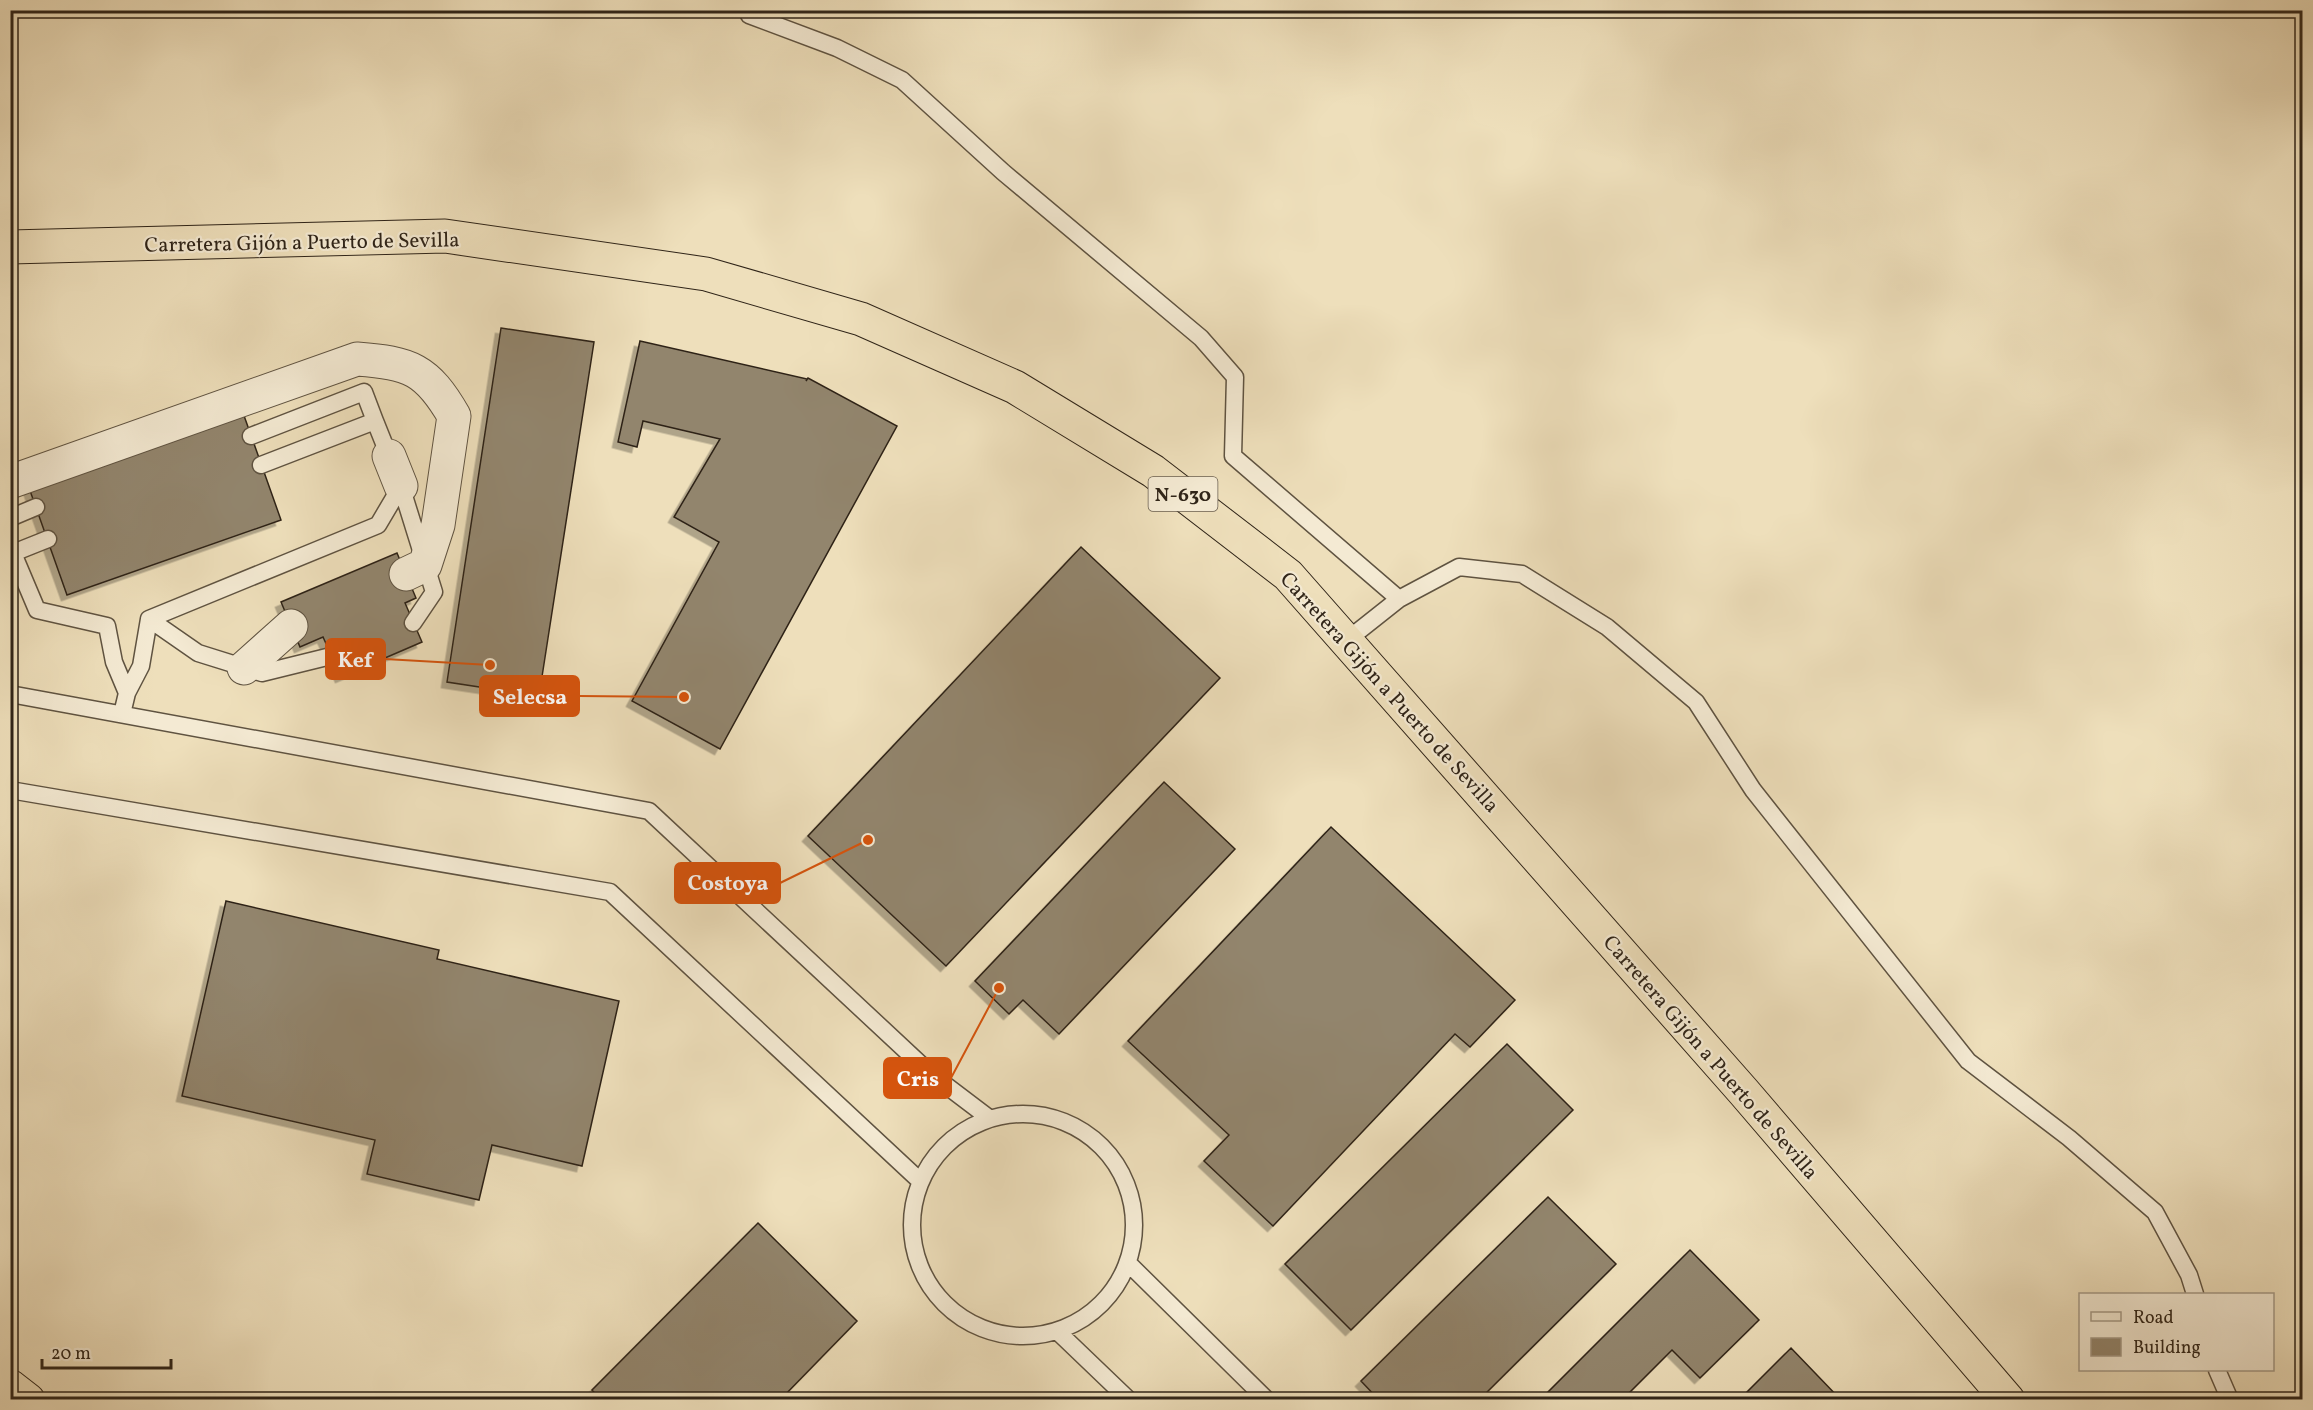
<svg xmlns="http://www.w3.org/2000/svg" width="2313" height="1410" font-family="Vollkorn,serif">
	<defs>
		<filter id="shadow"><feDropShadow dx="-5.5" dy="5.5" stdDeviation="0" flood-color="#0004"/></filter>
	</defs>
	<rect width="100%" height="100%" fill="#eedfbb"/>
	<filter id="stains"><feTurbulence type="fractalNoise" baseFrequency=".00333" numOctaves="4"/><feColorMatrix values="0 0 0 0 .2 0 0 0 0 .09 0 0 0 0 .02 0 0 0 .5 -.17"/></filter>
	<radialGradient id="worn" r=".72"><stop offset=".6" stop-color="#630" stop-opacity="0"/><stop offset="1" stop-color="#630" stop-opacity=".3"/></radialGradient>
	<!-- building -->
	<path fill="#92856d" stroke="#2f2418" stroke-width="1.5" filter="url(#shadow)" d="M501 328 594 342 539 696 447 682Z
		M640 341 807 379 806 381 808 378 897 426 720 749 632 701 719 542 674 517 720 439 643 421 637 447 618 442Z
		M242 410 281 520 67 595 28 485Z
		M1081 547 1220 678 946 966 808 836Z
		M397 553 416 598 405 603 422 642 341 677 323 637 300 647 281 602Z
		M1164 782 1235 849 1059 1034 1023 1000 1009 1014 975 981Z
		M1331 827 1515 1000 1470 1047 1455 1034 1273 1226 1204 1161 1229 1135 1128 1041Z
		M226 901 439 950 437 959 619 1001 582 1166 492 1145 479 1200 367 1174 375 1140 182 1096Z
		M1507 1044 1573 1110 1351 1330 1285 1264Z
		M1548 1197 1616 1264 1479 1400H1379L1361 1381Z
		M758 1223 857 1321 780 1400H601L592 1390Z
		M1690 1250 1759 1320 1700 1378 1672 1350 1622 1400H1540Z
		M1791 1348 1841 1400H1739Z"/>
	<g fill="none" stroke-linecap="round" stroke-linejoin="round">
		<defs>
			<path id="service" d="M749 15 837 48 902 80 1003 172 1201 338 1235 377 1233 456 1399 599
				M251 436 364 392 375 421
				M261 465 375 421 389 456
				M401 486 434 592 413 623
				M10 518 36 507
				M10 546 37 610 107 626 114 662 127 693
				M13 553 48 539
				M149 619 198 653 262 673 331 656
				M1346 641 1399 599 1459 567 1522 574 1607 627 1696 702 1753 790 1968 1061 2069 1138 2155 1212 2189 1275 2195 1294
				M10 694 649 811 931 1074 989 1118
				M122 714 127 693 141 666 149 619 378 525 401 486
				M10 790 610 892 919 1180
				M912 1225a111 111 0 1 1 222 0a111 111 0 1 1-222 0Z
				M1128 1263 1267 1400
				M1057 1331 1129 1400
				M2217 1370 2230 1400"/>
			<path id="minor" d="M389 456 401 486
				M10 482 357 359C410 363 427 369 454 416L438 525 425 565 406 574
				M244 668 291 626"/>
			<path id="trunk" d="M10 247 445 236 706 274 861 319 1015 387 1153 471 1288 575 1743 1091 2008 1400"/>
			<path id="motorway" d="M10 1386 28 1400"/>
		</defs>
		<!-- service casing -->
		<use href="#service" stroke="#5f5341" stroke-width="19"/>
		<!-- minor casing -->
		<use href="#minor" stroke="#5f5341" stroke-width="35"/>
		<!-- trunk casing -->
		<use href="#trunk" stroke="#2f2418" stroke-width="35"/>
		<!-- motorway casing -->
		<use href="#motorway" stroke="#2f2418" stroke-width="35"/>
		<!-- service -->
		<use href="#service" stroke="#f4ead3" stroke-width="16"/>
		<!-- minor -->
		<use href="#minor" stroke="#f4ead3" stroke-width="33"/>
		<!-- trunk -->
		<use href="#trunk" stroke="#eedfbb" stroke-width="33"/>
		<!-- motorway -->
		<use href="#motorway" stroke="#eedfbb" stroke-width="33"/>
	</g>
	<g text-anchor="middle" stroke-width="4.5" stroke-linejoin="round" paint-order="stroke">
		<!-- shield labels -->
		<rect fill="#f4ead3" stroke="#6a5f50" stroke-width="1.5" x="1148.5" y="477" width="69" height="34" rx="4.5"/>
		<g font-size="20" font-weight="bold" fill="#2f2418">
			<text x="1183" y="501">N-630</text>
		</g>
		<!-- street labels -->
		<g font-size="21" fill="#2f2418" stroke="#f4ead3">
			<text transform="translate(302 242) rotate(-1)" y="7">Carretera Gijón a Puerto de Sevilla</text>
			<text transform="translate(1390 692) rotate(48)" y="7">Carretera Gijón a Puerto de Sevilla</text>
			<text transform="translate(1711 1057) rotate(49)" y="7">Carretera Gijón a Puerto de Sevilla</text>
		</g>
	</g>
	<!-- callouts -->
	<path fill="none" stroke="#d6540d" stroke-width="2" d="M490 665L385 659M684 697L579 696M868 840L780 883M999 988L951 1078"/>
	<g fill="#d6540d" stroke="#f4ead3" stroke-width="2">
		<circle cx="490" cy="665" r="6"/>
		<circle cx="684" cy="697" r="6"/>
		<circle cx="868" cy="840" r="6"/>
		<circle cx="999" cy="988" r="6"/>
	</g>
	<g fill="#d6540d" stroke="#d6540d" stroke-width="2">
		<rect x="326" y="639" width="59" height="40" rx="6"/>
		<rect x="480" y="676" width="99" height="40" rx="6"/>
		<rect x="675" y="863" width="105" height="40" rx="6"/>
		<rect x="884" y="1058" width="67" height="40" rx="6"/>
	</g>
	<g font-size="22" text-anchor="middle" font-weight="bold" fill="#fff">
		<text x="355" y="667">Kef</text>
		<text x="530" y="704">Selecsa</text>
		<text x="728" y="890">Costoya</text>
		<text x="918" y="1086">Cris</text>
	</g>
	<!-- margin -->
	<rect width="2313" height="1410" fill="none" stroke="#eedfbb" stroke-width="36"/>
	<rect x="12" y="12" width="2289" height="1386" fill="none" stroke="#2f2418" stroke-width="3"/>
	<rect x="18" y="18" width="2277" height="1374" fill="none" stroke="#2f2418" stroke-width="1.5"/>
	<!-- legend -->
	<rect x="2079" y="1293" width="195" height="78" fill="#f4ead3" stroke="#a59b88" stroke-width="1.5"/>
	<rect x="2091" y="1312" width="30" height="9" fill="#f4ead3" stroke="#a59b88" stroke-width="1.5"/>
	<text x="2133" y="1323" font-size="18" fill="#2f2418">Road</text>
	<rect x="2091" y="1338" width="30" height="18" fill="#92856d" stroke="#a59b88" stroke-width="1.5"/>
	<text x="2133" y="1353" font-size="18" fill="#2f2418">Building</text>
	<!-- scale -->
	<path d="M42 1359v9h129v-9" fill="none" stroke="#2f2418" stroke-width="3"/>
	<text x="51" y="1359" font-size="18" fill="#2f2418" stroke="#f4ead3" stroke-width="4.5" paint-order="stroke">20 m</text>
	<rect width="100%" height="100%" filter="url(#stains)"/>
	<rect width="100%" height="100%" fill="url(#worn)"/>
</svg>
